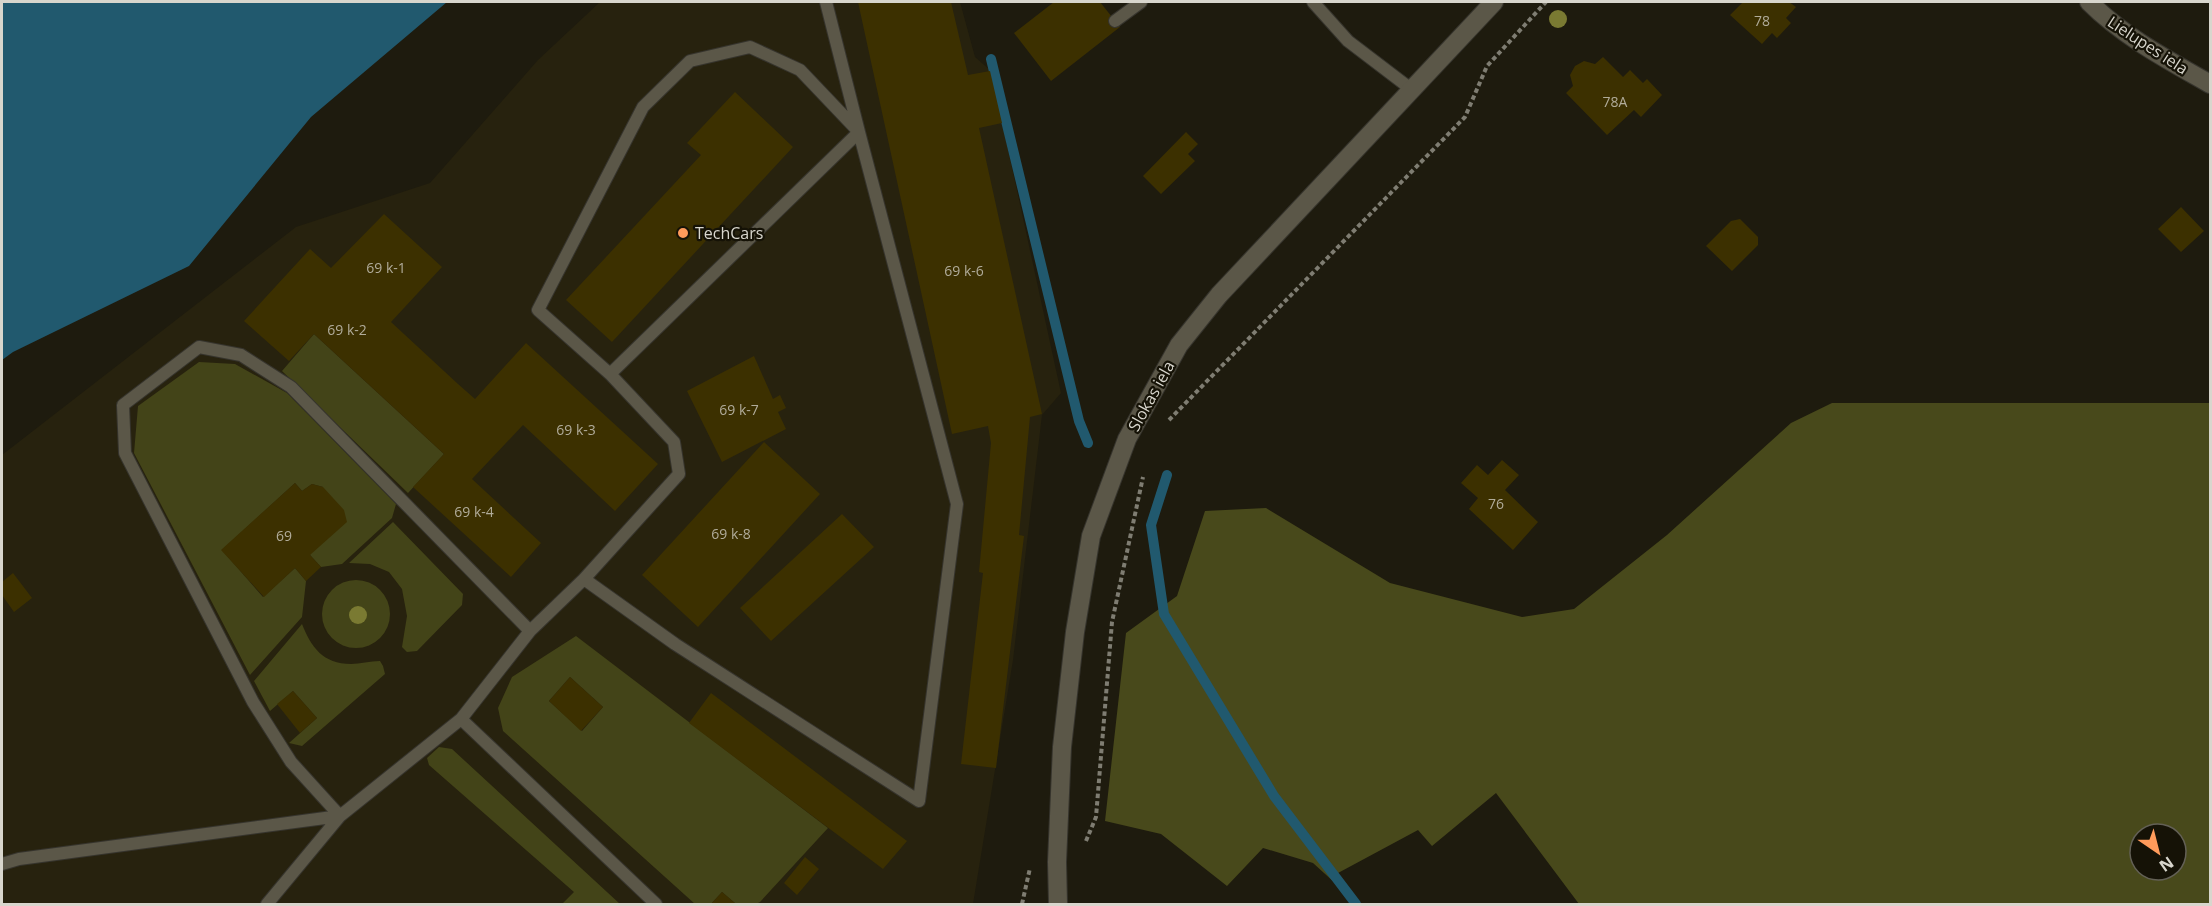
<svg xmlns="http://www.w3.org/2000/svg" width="2212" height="906" font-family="'Open Sans',sans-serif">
	<rect width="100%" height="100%" fill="#1e1b0e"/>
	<!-- built -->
	<path fill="#27220e" d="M600 2H960L975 57 991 71 1061 393 1042 415 1013 660 973 904H2V455L296 227 430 183 538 60Z"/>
	<!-- green -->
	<path fill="#434418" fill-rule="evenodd" d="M314 334 444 454 408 493 282 371Z
		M199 362 235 364 287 393 396 504 392 518 342 564 321 567 310 555 323 487 312 484 302 491 295 483 222 550 263 597 295 568 306 581 302 617 250 675 134 453 138 406Z
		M393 522 463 594 462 605 417 651 407 652 402 647 407 616 402 589 389 572 370 564 349 563Z
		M322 614a34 34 0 1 1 68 0a34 34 0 1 1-68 0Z
		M302 624C311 647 323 664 351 664 360 664 370 661 380 661L383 666 385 674 302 746 289 743 317 718 293 691 270 711 254 681Z
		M576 636 828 828 760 902 756 904H736L722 892 711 904H695L503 731 498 708 512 677ZM570 677 603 707 582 731 549 701Z
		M439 747 452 749 620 904H562L574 892 429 765 427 758Z"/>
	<!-- forest -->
	<path fill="#48491b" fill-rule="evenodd" d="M1832 403H2210V904H1579L1496 793 1432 846 1418 830 1338 873 1335 883 1313 863 1263 848 1227 886 1161 834 1105 821 1126 633 1177 596 1205 511 1266 508 1390 583 1522 617 1574 609 1667 535 1791 423ZM2140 834H2176V870H2140Z"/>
	<!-- water -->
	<path fill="#21596e" d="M2 2H447L311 117 189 266 13 352 2 360Z"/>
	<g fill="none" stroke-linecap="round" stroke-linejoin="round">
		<!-- stream -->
		<path stroke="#21596e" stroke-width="10" d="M991 59 1079 421 1088 443
			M1167 475 1151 525 1164 614 1274 796 1356 904"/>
	</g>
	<!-- building -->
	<path fill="#3c3000" d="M858 2H951L968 75 990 71 1002 123 979 128 1042 414 1030 417 1019 535 1024 536 996 768 961 764 983 573 979 572 991 443 988 426 952 434Z
		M1054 2H1100L1120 27 1051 81 1014 33Z
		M1743 2H1789L1796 7 1786 18 1791 23 1777 38 1772 33 1762 44 1730 15Z
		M1603 57 1623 77 1630 70 1643 83 1647 79 1662 95 1641 117 1634 110 1607 135 1566 93 1573 86 1570 75 1575 66 1584 61 1595 64Z
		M735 92 793 147 612 342 566 300 701 155 687 143Z
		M1186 132 1198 144 1188 154 1195 161 1161 194 1143 176Z
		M2181 207 2204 231 2181 252 2158 229Z
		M384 214 442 267 391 322 458 384 475 399 526 343 658 464 615 511 523 425 472 479 541 543 511 577 413 487 444 454 314 334 289 361 244 321 310 249 331 268Z
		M1740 219 1758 237V245L1732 271 1706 246 1731 221Z
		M754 356 773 399 780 395 786 408 778 412 786 429 722 462 687 391Z
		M764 442 820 494 698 627 642 575Z
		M1502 460 1519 475 1505 490 1538 522 1513 550 1469 509 1478 498 1461 483 1477 465 1488 475Z
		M295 483 302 491 312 484 323 487 344 510 347 522 310 555 321 567 306 581 295 568 264 597 221 550Z
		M842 514 874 547 771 641 740 608Z
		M13 573 32 598 14 612 2 595V582Z
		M570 677 603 707 581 731 549 701Z
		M293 691 317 718 300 733 277 704Z
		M711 693 907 841 883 869 689 723Z
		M805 857 819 869 797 895 784 883Z
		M722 892 736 904H711Z"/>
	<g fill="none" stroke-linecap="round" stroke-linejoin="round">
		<defs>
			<path id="lane" d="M1313 2 1348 41 1411 89
				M1115 21 1141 2
				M750 47 800 70 859 132 957 504 919 801 675 644 584 579 679 474 674 442 610 374 538 310 643 107 690 61Z
				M610 374 859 132 826 2
				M584 579 530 631 461 719 656 904
				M340 816 291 762 253 702 125 453 123 405 199 347 241 355 291 387 530 631
				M2 864 19 859 340 816
				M267 904 340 816 461 719"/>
			<path id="street" d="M2089 2C2124 37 2168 60 2210 84"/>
			<path id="secondary" d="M1058 904 1057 862 1062 747 1075 632 1091 536 1127 439 1179 345 1219 295 1494 2"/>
		</defs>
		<!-- lane casing -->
		<use href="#lane" stroke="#36342d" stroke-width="14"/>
		<!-- street casing -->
		<use href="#street" stroke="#36342d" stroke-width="20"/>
		<!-- secondary casing -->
		<use href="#secondary" stroke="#36342d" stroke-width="20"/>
		<!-- path -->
		<path stroke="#7f7d72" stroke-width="4" stroke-dasharray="4.5 3" stroke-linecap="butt" d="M1169 420 1465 117 1487 66 1546 2
			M1086 841 1096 817 1112 622 1143 477
			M1022 904 1030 868"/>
		<!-- lane -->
		<use href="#lane" stroke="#5b5748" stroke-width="12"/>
		<!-- street -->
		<use href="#street" stroke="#5b5748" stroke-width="18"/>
		<!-- secondary -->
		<use href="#secondary" stroke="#5b5748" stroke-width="18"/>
	</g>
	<!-- trees -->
	<g fill="#7a7a32">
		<circle cx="1558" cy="19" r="9"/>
		<circle cx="358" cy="615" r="9"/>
	</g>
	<!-- markers -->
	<circle fill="#ff9b5b" stroke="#151206" stroke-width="2" cx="683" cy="233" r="6"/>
	<g text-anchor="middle" stroke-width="4.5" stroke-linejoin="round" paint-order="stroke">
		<!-- number labels -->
		<g font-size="14" fill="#b1ac9a">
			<text x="1762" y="26">78</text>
			<text x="1615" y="107">78A</text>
			<text x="386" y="273">69 k-1</text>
			<text x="964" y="276">69 k-6</text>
			<text x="347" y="335">69 k-2</text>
			<text x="739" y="415">69 k-7</text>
			<text x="576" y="435">69 k-3</text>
			<text x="1496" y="509">76</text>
			<text x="474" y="517">69 k-4</text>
			<text x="731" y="539">69 k-8</text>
			<text x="284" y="541">69</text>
		</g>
		<!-- street labels -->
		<g font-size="16" fill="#d8d6cd" stroke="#151206">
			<text transform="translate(2148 45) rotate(33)" y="6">Lielupes iela</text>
			<text transform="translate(1151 396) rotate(-61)" y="6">Slokas iela</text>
		</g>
		<!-- poi labels -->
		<g font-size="16" fill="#d8d6cd" stroke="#151206" text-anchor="start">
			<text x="695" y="239">TechCars</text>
		</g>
	</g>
	<!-- border -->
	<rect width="2212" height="906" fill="none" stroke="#d8d6cd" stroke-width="6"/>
	<!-- north arrow -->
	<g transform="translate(2158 852) rotate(145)"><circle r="28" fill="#151206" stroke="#636056" stroke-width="1.5"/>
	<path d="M0-4.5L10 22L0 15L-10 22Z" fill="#ff9b5b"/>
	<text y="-9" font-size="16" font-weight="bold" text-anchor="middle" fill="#d8d6cd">N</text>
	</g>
</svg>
